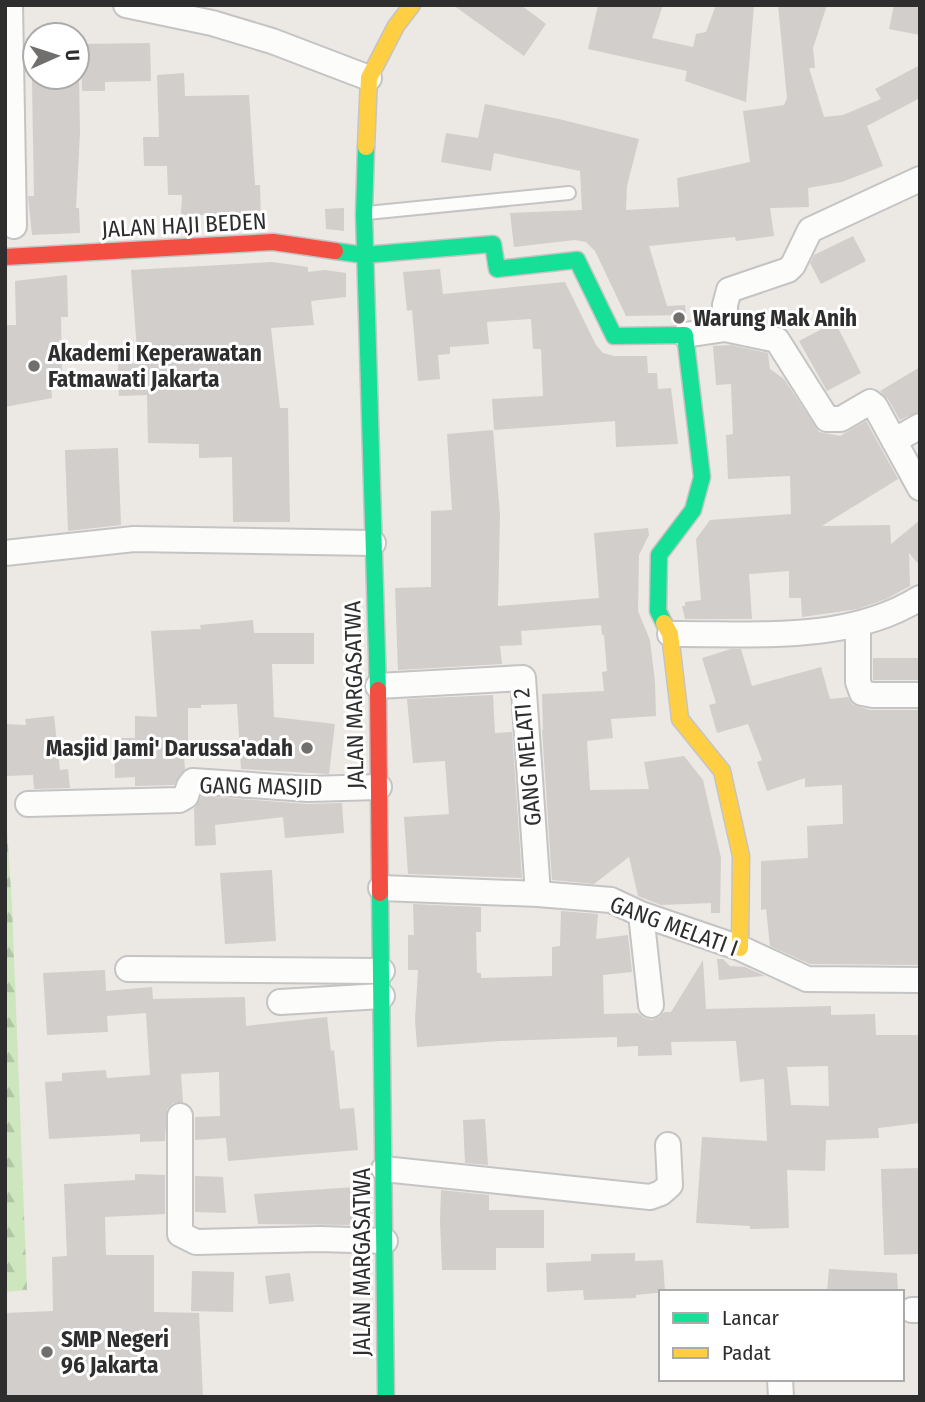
<svg xmlns="http://www.w3.org/2000/svg" width="925" height="1402" font-family="'Fira Sans Condensed',sans-serif">
	<defs>
		<pattern id="forest-firs" width="22" height="20" patternUnits="userSpaceOnUse" patternTransform="scale(1.75)"><rect width="22" height="20" fill="#cee6be"/><path d="M5 1l3.5 6h-7zM16 11l3.5 6h-7z" fill="#b1c6a4"/></pattern>
	</defs>
	<rect width="100%" height="100%" fill="#ece8e4"/>
	<!-- forest -->
	<path fill="url(#forest-firs)" d="M5 799 12 906 27 1290 5 1292Z"/>
	<!-- building -->
	<path fill="#d1cecb" fill-rule="evenodd" d="M453 5H521L546 24 524 56Z
		M598 5H663L652 38 693 47 696 34 706 32 716 5H754L746 102 685 81 687 71 588 49Z
		M778 5H827L813 48 815 68H809L824 117 843 115 881 99 875 89 920 65V98L867 126 883 166 842 182 808 188 809 207 770 208 774 236 736 241 735 237 649 246 667 306 685 305 686 315 626 316 595 251 586 242 575 240 514 247 510 213 582 210 580 171 494 153 491 171 441 162 446 133 478 138 485 104 559 119 639 139 627 186 626 210 679 207 677 178 750 162 743 111 784 105 787 98Z
		M894 5H920V35L889 29Z
		M150 43 151 81 105 82V91H82L81 44Z
		M184 73 185 96 249 95 255 185H260L261 223 225 225V215H181L182 195H168L167 166H144L143 137H159L157 75Z
		M79 79 80 133 76 208H79L80 233 32 235 28 196H34L32 80Z
		M344 208V231L326 229 325 209Z
		M853 236 866 261 821 284 810 263 814 255Z
		M272 262 308 267V272L325 270 346 273V297L311 301 314 325 271 328 280 408H288L290 522H233L232 457 199 458V444L148 443 147 395 119 396 118 364 138 363 131 270Z
		M440 269 443 294 565 282 596 345 603 353 614 356H647L648 373H657L658 389 671 388 678 444 616 447 615 421 494 430 492 399 543 396 541 349H533L531 319 487 322 489 344 450 347V354L438 355 440 379 418 381 412 310 407 311 403 272Z
		M67 275 68 317H61L62 381 51 383 52 398 5 407V325H16L15 281Z
		M835 322 861 373 827 391 799 341Z
		M731 345 768 353 770 369 784 379 819 432 840 436 866 421 898 479 822 526 890 525 891 544 920 520V566L909 553 910 586 886 599 858 609 802 617 801 598H789V571L749 574 752 619H685L682 606H685V602L701 600 696 539 710 520 791 514 790 476 728 479 726 435 733 434 731 384 716 385 713 346Z
		M920 367V411L900 420 888 399 880 391Z
		M493 430 500 515 498 606 599 598 594 533 648 528 649 535 639 555 638 611 650 640 655 682 656 716 611 719 613 738 587 741 590 790 649 789 644 762 684 756 703 780 721 858 720 913H711V903L661 905 638 896 629 857 594 884 552 880 542 730H543L542 694 604 691 602 672 607 671 604 635H602L601 625 521 631 522 645 500 646 502 664 398 670 395 588 431 587V511L452 510 447 434Z
		M118 448 121 525 68 531 65 450Z
		M253 620 254 633H314V664H272L274 717 335 724 329 774 241 769 237 704 201 705V708H188V743H183L185 769 174 785 135 786V777L115 778 114 738H135V716L157 717 151 631 201 629 200 625Z
		M731 649H741L752 686 821 667 830 699 848 697 853 705 870 710H920V965L810 964 770 946 766 909 761 910V861L808 858 807 826 843 824 842 785 805 787V778L767 791 757 762 762 760 748 724 717 733 709 705 716 703 702 658Z
		M873 658H920V680H873Z
		M493 695 495 733 512 732 522 878 408 874 404 817 449 814 445 761 413 763 407 699Z
		M54 716 60 770 68 769 70 788 34 789 33 775 5 776V724L26 725 25 719Z
		M201 796 307 804 342 803 344 833 285 838 283 817 215 825 216 845 195 846 194 809Z
		M272 870 276 941 225 944 220 873Z
		M413 904 481 907V932H476L477 973H481V978L552 976V947L560 946 561 911 598 914 596 939 628 935 632 972 603 975 604 1014 638 1013 644 1018 652 1020 659 1017 664 1012H671L703 960 706 1009 831 1006V1015L875 1014 876 1035H920V1123L878 1128 879 1138 826 1140 825 1171 787 1170 789 1228 750 1229V1226L696 1223 702 1137 767 1141 764 1079 740 1082 736 1041 671 1042 672 1055 638 1056V1046L617 1047V1037L500 1041 417 1047 415 1020 418 970H408V935H414ZM828 1066 829 1106 791 1105 787 1067Z
		M717 959H723L730 966 745 967 765 976 719 980Z
		M105 970 106 991 152 987 153 999 245 997 246 1026 327 1017 331 1051 334 1050 340 1109 354 1108 358 1150 228 1161 226 1138 195 1140V1117L220 1116 219 1072 181 1074 183 1102 173 1103 167 1109 165 1141 140 1142V1134L49 1139 45 1082 62 1081V1073L106 1070 107 1078 150 1075 146 1013 107 1016 108 1032 47 1035 43 973Z
		M485 1119 488 1165 465 1163 463 1120Z
		M920 1168V1254L884 1255 881 1169Z
		M135 1174 165 1175V1214L105 1217 106 1255H154V1312L199 1313 203 1397H5V1313L53 1311 52 1257 67 1256 64 1184 135 1180Z
		M195 1176 223 1177 226 1213 195 1212Z
		M354 1187 358 1225 258 1224 254 1194Z
		M441 1190 489 1195V1210H544V1248H496V1270H442L440 1222Z
		M635 1253V1261L663 1260 665 1292 636 1295V1298L584 1300 583 1290 547 1292 546 1263 591 1261V1254Z
		M829 1269 897 1273 898 1292H827Z
		M192 1271 234 1272 233 1312 191 1311Z
		M290 1273 294 1301 269 1304 265 1276Z"/>
	<g fill="none" stroke-linecap="round" stroke-linejoin="round">
		<defs>
			<path id="lane" d="M367 213 569 193"/>
			<path id="street" d="M10 5 14 226
				M126 5 212 23 272 41 369 78
				M725 329V305L729 290 788 270 793 265 810 230 920 179
				M685 335 725 329 777 340 827 419H841L870 402 875 406 920 488
				M894 441 920 426
				M5 553 134 539 373 543
				M858 626V682L862 693 873 695H920
				M670 634C754 633 846 644 920 598
				M378 686 523 678 538 894
				M28 804 179 800 186 796 189 786 193 781 308 789 379 787
				M381 888 538 894 611 900 641 914 740 948 807 979 920 980
				M641 914 651 1005
				M128 969 382 971
				M280 1002 382 996
				M180 1116V1234L196 1242 320 1239 385 1241
				M384 1169 650 1197 661 1193 670 1185 668 1145
				M912 1310H920
				M780 1379 781 1397"/>
			<path id="fast" d="M366 147 364 214 378 690
				M335 251 364 255 493 244 497 269 577 260 614 336 685 335 702 477 693 510 659 555 658 611 664 623
				M380 893 386 1397"/>
			<path id="slow" d="M366 147 369 78 396 26 412 5
				M664 623 670 634 680 719 722 771 741 856 740 948"/>
			<path id="jam" d="M5 257 273 242 335 251
				M378 690 380 893"/>
		</defs>
		<!-- lane casing -->
		<use href="#lane" stroke="#c5c4c5" stroke-width="16"/>
		<!-- street casing -->
		<use href="#street" stroke="#c5c4c5" stroke-width="28"/>
		<!-- fast casing -->
		<use href="#fast" stroke="#c5c4c5" stroke-width="19"/>
		<!-- slow casing -->
		<use href="#slow" stroke="#c5c4c5" stroke-width="19"/>
		<!-- jam casing -->
		<use href="#jam" stroke="#c5c4c5" stroke-width="19"/>
		<!-- lane -->
		<use href="#lane" stroke="#fcfcfb" stroke-width="12"/>
		<!-- street -->
		<use href="#street" stroke="#fcfcfb" stroke-width="24"/>
		<!-- fast -->
		<use href="#fast" stroke="#16e098" stroke-width="16"/>
		<!-- slow -->
		<use href="#slow" stroke="#ffcf43" stroke-width="16"/>
		<!-- jam -->
		<use href="#jam" stroke="#f24e42" stroke-width="16"/>
	</g>
	<!-- markers -->
	<g fill="#706f6e" stroke="#fff" stroke-width="2.5">
		<circle cx="679" cy="318" r="7"/>
		<circle cx="34" cy="366" r="7"/>
		<circle cx="307" cy="748" r="7"/>
		<circle cx="47" cy="1352" r="7"/>
	</g>
	<g text-anchor="middle" stroke-width="6" stroke-linejoin="round" paint-order="stroke">
		<!-- street labels -->
		<g font-size="23" fill="#2e2e2e" stroke="#fff">
			<text transform="translate(184 225) rotate(-3)" y="8">JALAN HAJI BEDEN</text>
			<text transform="translate(354 695) rotate(-91)" y="8">JALAN MARGASATWA</text>
			<text transform="translate(527 757) rotate(-95)" y="8">GANG MELATI 2</text>
			<text transform="translate(261 786) rotate(1)" y="8">GANG MASJID</text>
			<text transform="translate(674 926) rotate(20)" y="8">GANG MELATI I</text>
			<text transform="translate(362 1262) rotate(-90)" y="8">JALAN MARGASATWA</text>
		</g>
		<!-- poi labels -->
		<g font-size="23" font-weight="bold" fill="#2e2e2e" stroke="#fff" text-anchor="start">
			<text x="693" y="326">Warung Mak Anih</text>
			<text x="48" y="361">Akademi Keperawatan<tspan x="48" dy="26">Fatmawati Jakarta</tspan></text>
			<text x="293" y="756" text-anchor="end">Masjid Jami' Darussa'adah</text>
			<text x="61" y="1347">SMP Negeri<tspan x="61" dy="26">96 Jakarta</tspan></text>
		</g>
	</g>
	<!-- border -->
	<rect width="925" height="1402" fill="none" stroke="#2e2e2e" stroke-width="14"/>
	<!-- legend -->
	<rect x="659" y="1290" width="245" height="91" fill="#ffffff" stroke="#ababab" stroke-width="2"/>
	<rect x="673" y="1313" width="35" height="10" fill="#16e098" stroke="#ababab" stroke-width="2"/>
	<text x="722" y="1325" font-size="21" fill="#2e2e2e">Lancar</text>
	<rect x="673" y="1348" width="35" height="10" fill="#ffcf43" stroke="#ababab" stroke-width="2"/>
	<text x="722" y="1360" font-size="21" fill="#2e2e2e">Padat</text>
	<!-- north arrow -->
	<g transform="translate(56 56) rotate(87)"><circle r="33" fill="#ffffff" stroke="#ababab" stroke-width="2"/>
	<path d="M0-5L12 26L0 18L-12 26Z" fill="#706f6e"/>
	<text y="-10" font-size="19" font-weight="bold" text-anchor="middle" fill="#2e2e2e">U</text>
	</g>
</svg>
